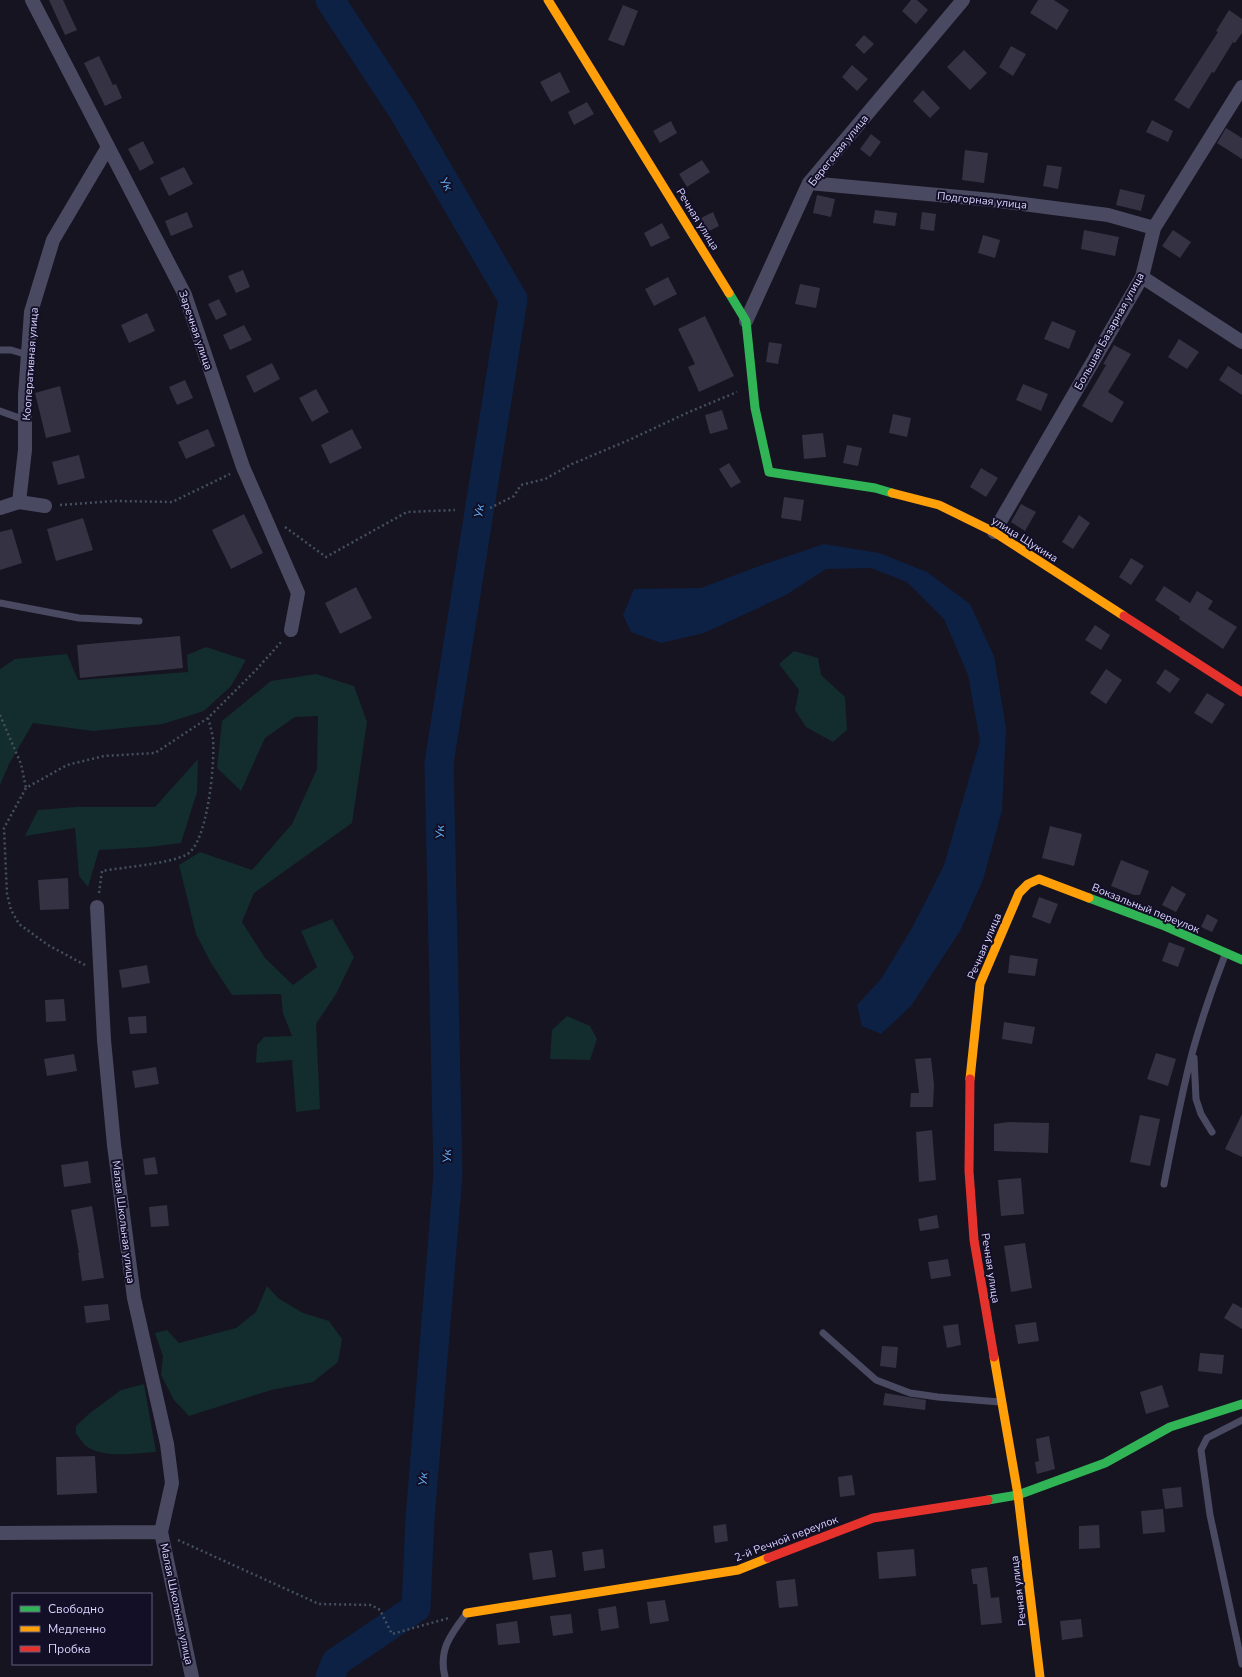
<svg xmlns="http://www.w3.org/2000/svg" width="1242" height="1677" font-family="'Nunito Sans',sans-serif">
	<rect width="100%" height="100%" fill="#161421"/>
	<!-- green -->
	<path fill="#132c2d" d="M206 647 246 660 231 686 204 711 163 724 93 731 33 723 9 764 0 785V669L15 659 67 654 78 680 188 672 187 655Z
		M794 651 818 658 821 675 845 697 847 730 833 742 806 727 795 710 799 690 779 664Z
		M316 674 354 686 367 722 352 823 254 893 242 922 265 958 293 985 317 967 301 931 332 919 354 957 336 994 316 1024 320 1109 296 1112 292 1060 256 1063 257 1045 264 1037 292 1036 283 1013 281 994 232 995 211 963 196 934 179 865 200 852 252 870 292 824 317 769 318 716 295 717 265 738 241 791 217 768 222 721 271 681Z
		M198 759 197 792 181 843 150 847 99 850 88 887 79 876 75 828 25 836 38 810 76 807H155Z
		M567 1016 590 1026 597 1039 590 1060 550 1059 552 1030Z
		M267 1286 278 1298 303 1313 329 1321 342 1339 338 1362 313 1382 271 1390 189 1416 174 1400 161 1375 163 1356 155 1333 167 1330 179 1343 236 1328 256 1312Z
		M144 1384 156 1452C135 1453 104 1459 86 1446 82 1443 79 1437 76 1434V1426L90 1413 121 1390Z"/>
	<!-- water -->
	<path fill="#0d2144" d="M824 544 879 553 927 572 970 604 994 656 1006 728 1002 810 983 880 960 931 911 1006 881 1034 862 1026 857 1005 881 979 912 928 944 865 980 741 968 675 944 619 907 582 871 568 826 569 786 595 704 633 661 643 631 632 623 615 634 589 701 588 762 565Z"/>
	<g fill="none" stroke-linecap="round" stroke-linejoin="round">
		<!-- river -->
		<path stroke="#0d2144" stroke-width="29" d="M330 0 403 111 513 299 439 763 448 1174 420 1519 416 1608 336 1662 330 1677"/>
	</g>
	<!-- building -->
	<path fill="#343243" d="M49 0H63L77 30 65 35Z
		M911 0H917L928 10 916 24 902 11Z
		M1038 0H1054L1069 10 1057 30 1030 13Z
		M623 5 638 11 624 46 608 40Z
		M1229 10 1242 19V33L1235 43 1233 42 1214 73 1212 72 1189 109 1174 100 1218 32 1216 31Z
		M864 35 874 44 864 54 855 45Z
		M1011 46 1026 54 1013 76 999 67Z
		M964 50 987 73 970 90 947 67Z
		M99 56 113 85 116 84 122 98 105 106 84 63Z
		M852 65 868 79 857 91 842 77Z
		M560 72 570 92 551 102 540 82Z
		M923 90 940 108 930 118 913 101Z
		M587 102 594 114 574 125 568 112Z
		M1152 120 1173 131 1168 142 1146 132Z
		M671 121 677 133 660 143 653 131Z
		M1226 128 1242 138V159L1217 143Z
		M871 134 881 142 870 157 860 149Z
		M143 141 154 163 140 171 128 149Z
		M965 150 988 153 984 183 962 180Z
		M702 160 710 172 687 187 679 174Z
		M1047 165 1062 167 1058 189 1043 186Z
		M184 167 193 184 169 196 160 178Z
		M1120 189 1145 195 1141 211 1116 205Z
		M817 195 835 199 831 217 813 213Z
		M875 210 897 213 895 226 873 223Z
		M187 212 193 227 171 236 165 221Z
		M713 212 719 226 707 232 701 218Z
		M922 212 936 214 934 231 920 229Z
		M662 223 670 238 651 247 644 233Z
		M1084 230 1119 237 1115 256 1081 249Z
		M1173 230 1191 242 1180 258 1162 246Z
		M983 235 1000 240 995 258 978 253Z
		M243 270 250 287 236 293 228 276Z
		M668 277 677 294 654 306 645 289Z
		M800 284 820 288 816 308 795 304Z
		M219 299 227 315 216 320 208 304Z
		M147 313 155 331 129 343 121 325Z
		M705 316 734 376 699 392 688 367 695 364 678 329Z
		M1052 321 1076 331 1069 349 1044 339Z
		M244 325 252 340 230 350 223 335Z
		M1179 339 1199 352 1187 369 1168 357Z
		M769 342 782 344 778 364 766 362Z
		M1114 345 1131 354 1108 392 1124 402 1112 423 1082 406 1106 365 1103 364Z
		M272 363 280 379 254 393 246 376Z
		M1228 366 1242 375V395L1219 380Z
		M185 380 193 398 177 405 169 387Z
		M1023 384 1048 394 1041 411 1016 400Z
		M60 386 71 432 46 438 35 393Z
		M316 389 329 412 312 422 299 398Z
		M722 410 728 429 710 434 705 415Z
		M893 414 911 418 907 437 889 433Z
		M208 429 215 446 186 459 178 442Z
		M352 429 362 448 330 464 321 445Z
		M823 433 826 457 804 459 802 435Z
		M847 445 862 448 858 466 843 463Z
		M79 455 85 478 58 485 52 462Z
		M729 463 741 482 731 488 719 469Z
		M981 468 998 478 986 497 970 487Z
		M784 497 804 500 801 521 781 518Z
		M1021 504 1036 512 1025 531 1011 522Z
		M244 514 263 553 231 569 212 530Z
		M1079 515 1090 523 1073 549 1062 542Z
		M83 518 93 550 56 561 47 529Z
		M12 529 22 563 0 570V532Z
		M1131 558 1144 566 1131 585 1119 577Z
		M1164 586 1190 603 1197 591 1213 601 1208 609 1237 627 1223 649 1179 619 1180 617 1155 600Z
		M356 587 372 618 340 634 325 603Z
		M1095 625 1110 635 1101 650 1085 640Z
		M180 636 183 668 80 678 77 645Z
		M1106 669 1122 680 1106 704 1090 693Z
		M1165 669 1180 679 1170 693 1156 683Z
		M1207 693 1225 704 1212 724 1194 713Z
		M1050 826 1082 834 1074 866 1042 858Z
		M1121 860 1149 871 1140 895H1134L1111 886Z
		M68 878 69 909 40 910 38 880Z
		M1172 886 1186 894 1176 912 1162 905Z
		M1039 897 1058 904 1050 924 1032 917Z
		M1207 914 1218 920 1212 932 1201 927Z
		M1169 942 1185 948 1178 967 1162 961Z
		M1010 955 1038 959 1035 976 1008 973Z
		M147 965 150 983 122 988 119 970Z
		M64 999 66 1021 46 1022 45 1000Z
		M146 1016 147 1033 130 1034 128 1017Z
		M1004 1022 1035 1027 1032 1044 1002 1039Z
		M1156 1053 1176 1059 1168 1086 1147 1079Z
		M74 1054 77 1071 47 1076 44 1059Z
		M931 1058 934 1084 933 1107H910L911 1093H919L915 1059Z
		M156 1067 159 1084 135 1088 132 1071Z
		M1242 1114V1157L1225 1149Z
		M1140 1115 1160 1119 1150 1166 1130 1162Z
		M1009 1122 1049 1123 1048 1153 994 1151V1124Z
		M932 1130 936 1180 919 1182 916 1132Z
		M155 1157 158 1174 145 1175 143 1159Z
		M88 1161 91 1183 64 1187 61 1165Z
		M1021 1178 1024 1214 1001 1216 998 1180Z
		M167 1205 169 1226 151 1227 149 1207Z
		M92 1206 104 1278 82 1281 78 1253H79L71 1210Z
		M937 1215 939 1228 920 1231 918 1219Z
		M1025 1243 1032 1288 1011 1292 1004 1246Z
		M948 1259 951 1276 931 1279 928 1262Z
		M1233 1303 1242 1308V1329L1224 1318Z
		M108 1304 110 1320 86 1323 84 1306Z
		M1036 1322 1039 1341 1018 1344 1015 1325Z
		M958 1324 961 1345 947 1348 943 1326Z
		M882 1346 898 1347 896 1368 880 1366Z
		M1200 1353 1224 1355 1222 1374 1198 1371Z
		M1162 1385 1169 1407 1146 1414 1140 1392Z
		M885 1393 926 1400 925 1410 883 1405Z
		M1049 1436 1055 1469 1037 1474 1035 1462 1039 1461 1036 1439Z
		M95 1456 97 1493 57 1495 56 1457Z
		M852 1475 855 1495 840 1497 838 1477Z
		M1181 1487 1183 1507 1165 1509 1162 1489Z
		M1163 1509 1165 1532 1143 1534 1141 1511Z
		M726 1524 728 1541 715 1543 713 1526Z
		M1099 1525 1100 1548 1079 1549V1526Z
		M603 1549 605 1568 584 1571 582 1552Z
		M914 1549 916 1576 879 1579 877 1552Z
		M552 1550 556 1577 533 1580 529 1553Z
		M987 1567 991 1598 999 1597 1002 1623 981 1625 977 1584H973L971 1569Z
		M795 1579 798 1606 779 1608 776 1581Z
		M665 1600 669 1621 650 1624 647 1602Z
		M616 1606 619 1628 601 1631 598 1609Z
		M571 1614 573 1633 553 1636 550 1616Z
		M1081 1619 1083 1637 1062 1640 1060 1621Z
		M517 1621 520 1643 498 1645 496 1624Z"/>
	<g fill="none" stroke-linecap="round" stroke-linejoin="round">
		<!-- path -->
		<path stroke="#44505f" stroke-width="2.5" stroke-dasharray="2 3" stroke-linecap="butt" d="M60 505 115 501 172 502 230 474
			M490 508 514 496 521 485 545 479 572 464 629 440 689 412 737 392
			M285 527 326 557 407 512 455 510
			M0 715 21 764 26 788
			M99 893 102 871C125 867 167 864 186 855 208 844 215 762 213 739 212 732 210 725 208 718
			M85 965 48 945 19 924 11 910 7 894 4 828 26 788 67 765 104 756 155 753 208 718 257 669 282 641
			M178 1540 319 1604 371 1605 380 1610 392 1634 449 1618"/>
		<!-- lane -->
		<path stroke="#4a4962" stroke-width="7" d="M0 350H11L28 355
			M0 411 25 420
			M0 603 79 618 139 621
			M1194 1058 1196 1099 1201 1114 1212 1132
			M1164 1184C1173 1139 1181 1095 1193 1050 1202 1018 1213 986 1225 955
			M823 1333 876 1380 910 1393 938 1397 1000 1402
			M1242 1420 1207 1438 1201 1450 1210 1515 1242 1664
			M445 1677C438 1650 451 1634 466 1614"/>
		<!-- street -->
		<path stroke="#4a4962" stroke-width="14" d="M32 0 185 295 243 467 298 593 291 630
			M809 183 992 200 1108 215 1154 228
			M1142 277 1242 342
			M746 321 809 183 963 0
			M19 502 25 450V395L31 312 53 240 108 147
			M0 508 19 502 45 506
			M994 532 1142 277 1154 228 1242 87
			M97 907 104 1040 114 1145 134 1298 167 1444 172 1483 161 1532 192 1677
			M0 1533 161 1532"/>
		<!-- fast -->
		<path stroke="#30b455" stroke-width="9" d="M729 293 746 321 755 408 769 472 875 488 892 493
			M1089 898 1162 925 1242 960
			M988 1500 1018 1495 1105 1463 1170 1427 1242 1404"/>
		<!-- slow -->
		<path stroke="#ff9f0a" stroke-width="9" d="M548 0 729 293
			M892 493 939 505 994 532 1124 616
			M970 1079 980 984 1019 893 1028 884 1039 879 1089 898
			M994 1357 1018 1495 1040 1677
			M467 1613 738 1570 768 1558"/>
		<!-- jam -->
		<path stroke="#e5322d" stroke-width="9" d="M1124 616 1242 692
			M970 1079 969 1171 974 1240 994 1357
			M768 1558 873 1518 988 1500"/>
	</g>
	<g text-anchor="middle" stroke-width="4" stroke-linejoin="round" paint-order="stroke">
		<!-- street labels -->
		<g font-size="11" fill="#d9d4ff" stroke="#130f26">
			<text transform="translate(838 150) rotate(-51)" y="4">Береговая улица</text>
			<text transform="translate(982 200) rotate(6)" y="4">Подгорная улица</text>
			<text transform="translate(698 219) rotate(58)" y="4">Речная улица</text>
			<text transform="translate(196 330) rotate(71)" y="4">Заречная улица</text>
			<text transform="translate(1109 331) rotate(-61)" y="4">Большая Базарная улица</text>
			<text transform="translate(30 364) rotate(-86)" y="4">Кооперативная улица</text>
			<text transform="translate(1025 539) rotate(32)" y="4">улица Щукина</text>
			<text transform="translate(1146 908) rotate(22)" y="4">Вокзальный переулок</text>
			<text transform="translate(984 946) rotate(-67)" y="4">Речная улица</text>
			<text transform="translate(124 1222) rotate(83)" y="4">Малая Школьная улица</text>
			<text transform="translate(991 1268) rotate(81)" y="4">Речная улица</text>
			<text transform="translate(786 1538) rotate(-21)" y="4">2-й Речной переулок</text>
			<text transform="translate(1018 1591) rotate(-97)" y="4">Речная улица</text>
			<text transform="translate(177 1604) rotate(78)" y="4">Малая Школьная улица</text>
		</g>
		<!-- water labels -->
		<g font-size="12" font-style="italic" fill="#62b6ff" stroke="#130f26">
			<text transform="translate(446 184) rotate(60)" y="4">Ук</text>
			<text transform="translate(479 511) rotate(-81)" y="4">Ук</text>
			<text transform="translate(440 832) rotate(-91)" y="4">Ук</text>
			<text transform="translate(447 1156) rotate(-91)" y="4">Ук</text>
			<text transform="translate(423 1479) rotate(-85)" y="4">Ук</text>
		</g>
	</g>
	<!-- legend -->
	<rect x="12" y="1593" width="140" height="72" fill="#130f26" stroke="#625e7d"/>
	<rect x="20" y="1606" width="20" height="6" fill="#30b455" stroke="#625e7d"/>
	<text x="48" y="1613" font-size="12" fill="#d9d4ff">Свободно</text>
	<rect x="20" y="1626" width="20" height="6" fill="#ff9f0a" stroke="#625e7d"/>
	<text x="48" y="1633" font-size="12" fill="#d9d4ff">Медленно</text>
	<rect x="20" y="1646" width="20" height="6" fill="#e5322d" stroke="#625e7d"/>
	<text x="48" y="1653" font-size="12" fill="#d9d4ff">Пробка</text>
</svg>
